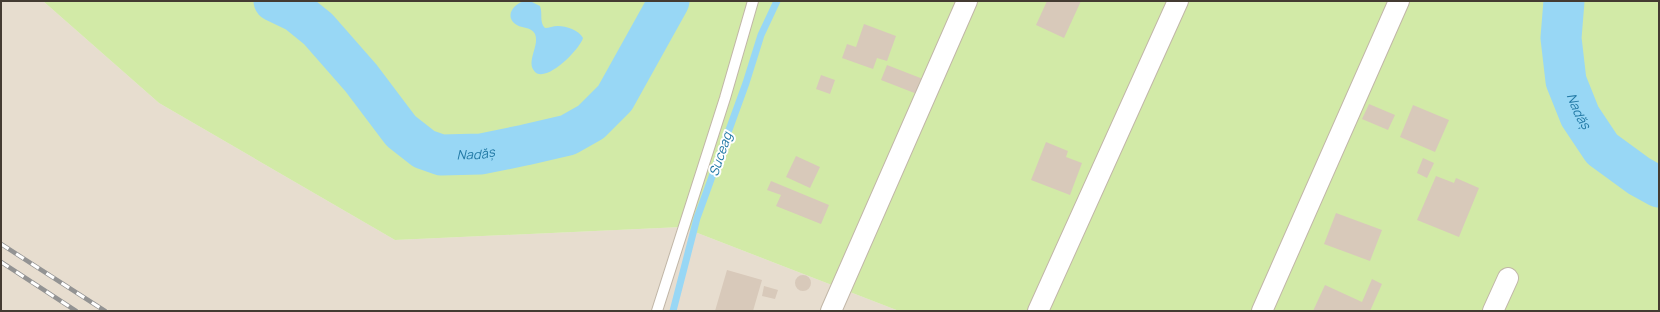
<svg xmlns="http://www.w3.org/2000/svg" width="1660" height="312" font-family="Manrope,sans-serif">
	<rect width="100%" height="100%" fill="#f2ece2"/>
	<!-- residential -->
	<path fill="#e7ddcf" d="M1 1H43L159 103 395 240 682 227 899 311H1Z"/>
	<!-- green -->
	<path fill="#d2eaa7" d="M43 1H1659V311H899L682 227 395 240 159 103Z"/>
	<!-- water -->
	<path fill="#98d7f5" d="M524 1H530L540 6C543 14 539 22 545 28 549 28 553 26 558 26 566 26 579 30 583 38 580 49 547 83 535 72 525 62 540 46 535 34 531 26 520 29 514 23 505 14 515 4 524 1Z"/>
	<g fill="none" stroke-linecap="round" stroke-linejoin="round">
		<!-- stream -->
		<path stroke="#98d7f5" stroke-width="7" d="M673 311 697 218 746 83 761 35 777 1"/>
		<!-- river -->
		<g stroke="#98d7f5" stroke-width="41">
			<path id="s1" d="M274 1 297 12 318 29 361 78 401 131 424 149 441 155 481 154 525 145 568 135 591 122 615 98 669 1"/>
			<path id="s2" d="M1564 1 1561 38 1566 81 1580 116 1602 149 1639 176 1659 187"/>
		</g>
	</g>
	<!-- building -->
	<path fill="#d8c9ba" d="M1047 1H1081L1064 38 1036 25Z
		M864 24 896 36 887 61 877 58 873 69 842 58 847 44 856 47Z
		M887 65 923 79 917 94 881 80Z
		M821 75 835 80 830 94 816 89Z
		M1369 104 1395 115 1388 130 1362 119Z
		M1413 105 1449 120 1435 152 1400 137Z
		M1046 142 1068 151 1066 157 1082 163 1070 195 1031 180Z
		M796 156 820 167 810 188 786 177Z
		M1423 158 1434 163 1427 178 1417 173Z
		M1436 176 1454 183 1456 178 1479 188 1459 237 1417 220Z
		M771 181 829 205 821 224 776 206 781 195 767 190Z
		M1336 213 1382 230 1370 261 1324 244Z
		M727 270 762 280 753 311H715Z
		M795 283a8 8 0 1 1 16 0a8 8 0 1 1-16 0Z
		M1372 279 1382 284 1370 311H1313L1325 285 1362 302Z
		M764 286 778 290 775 299 762 296Z"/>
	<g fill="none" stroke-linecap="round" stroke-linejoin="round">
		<defs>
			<path id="lane" d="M657 311 725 98 753 1"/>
			<path id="street" d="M831 311 967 1
				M1038 311 1178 1
				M1262 311 1399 1
				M1493 311 1508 278"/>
		</defs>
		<!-- lane casing -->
		<use href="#lane" stroke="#c1b6a7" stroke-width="12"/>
		<!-- street casing -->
		<use href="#street" stroke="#c1b6a7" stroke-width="22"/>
		<!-- lane -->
		<use href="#lane" stroke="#fff" stroke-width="10"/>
		<!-- street -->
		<use href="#street" stroke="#fff" stroke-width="20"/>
		<defs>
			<path id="rail" d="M1 244 105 311
				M1 262 76 311"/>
		</defs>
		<!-- rail casing -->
		<use href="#rail" stroke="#939393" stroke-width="4.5"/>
		<!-- rail -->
		<use href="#rail" stroke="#fff" stroke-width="3" stroke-dasharray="9" stroke-linecap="butt"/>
	</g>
	<g text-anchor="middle" stroke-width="4" stroke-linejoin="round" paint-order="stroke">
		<!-- water labels -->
		<g font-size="13" font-style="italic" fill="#237aa6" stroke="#fff">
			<text dy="5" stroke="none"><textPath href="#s2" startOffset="113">Nadăș</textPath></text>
			<text dy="5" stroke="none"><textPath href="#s1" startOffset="266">Nadăș</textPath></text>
			<text transform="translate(720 154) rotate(-71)" y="5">Suceag</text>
		</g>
	</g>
	<!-- border -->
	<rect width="1660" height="312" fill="none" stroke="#443b32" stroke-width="4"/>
</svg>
